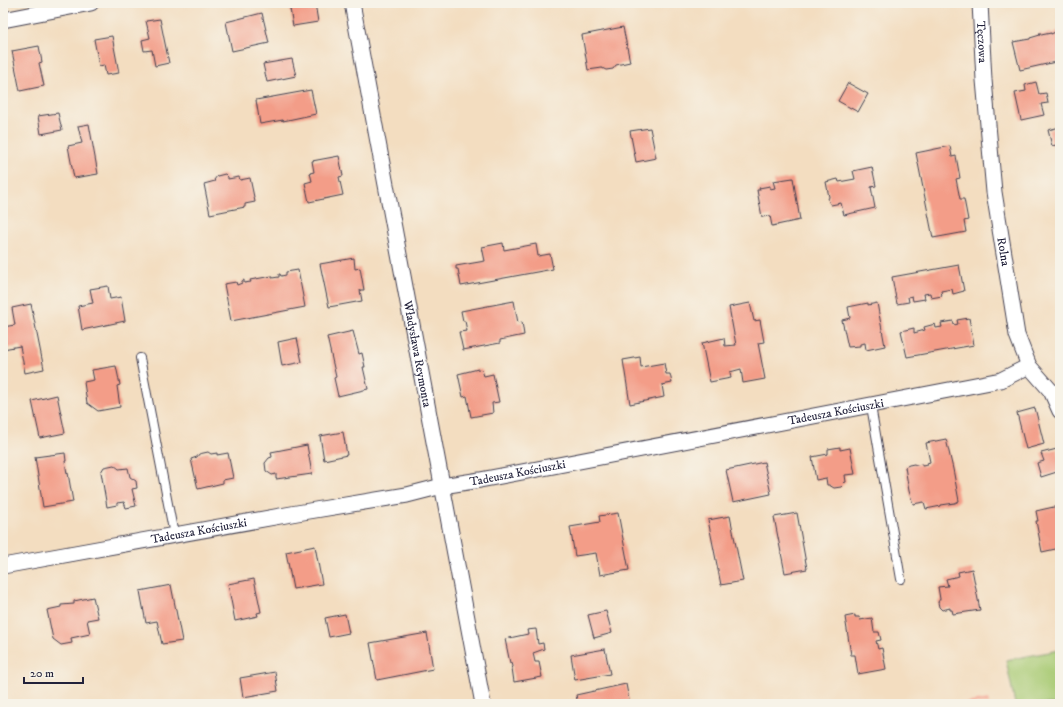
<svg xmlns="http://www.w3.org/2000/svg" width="1063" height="707" font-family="'IM FELL DW Pica',serif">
	<rect width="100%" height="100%" fill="#f7f3e8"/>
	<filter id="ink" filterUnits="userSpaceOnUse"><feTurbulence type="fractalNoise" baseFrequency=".025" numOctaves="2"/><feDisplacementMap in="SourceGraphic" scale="8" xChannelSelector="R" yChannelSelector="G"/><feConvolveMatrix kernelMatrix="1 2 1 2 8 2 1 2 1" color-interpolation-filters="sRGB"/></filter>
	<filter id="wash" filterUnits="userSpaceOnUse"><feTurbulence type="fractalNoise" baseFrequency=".012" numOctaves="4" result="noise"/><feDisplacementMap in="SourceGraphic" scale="16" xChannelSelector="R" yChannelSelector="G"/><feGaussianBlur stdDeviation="0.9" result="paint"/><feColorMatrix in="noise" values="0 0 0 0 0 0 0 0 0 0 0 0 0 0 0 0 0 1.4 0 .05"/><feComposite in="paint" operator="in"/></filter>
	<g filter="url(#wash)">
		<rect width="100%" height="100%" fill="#f3ddc0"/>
		<!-- green -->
		<path fill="#a8ca73" stroke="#657657" d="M1060 650V704H1015L1006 660Z"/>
		<g id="blocks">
			<!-- building -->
			<path fill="#f39d88" d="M289 3H315L318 22 293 26Z
				M262 13 269 43 232 51 226 22Z
				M160 19 169 63 155 66 152 50 144 51 142 40 150 38 146 21Z
				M623 27 630 62 616 65 613 69 606 70 602 68 588 70 582 35Z
				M1060 30V61L1020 70 1013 42 1030 39V38L1040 35 1039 33H1041V35L1051 33V34Z
				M112 36 119 73 106 75 104 65 99 66 94 39Z
				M39 46 42 62 39 63 44 86 20 91 12 51Z
				M292 59 296 76 267 82 263 64Z
				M1036 82 1039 94 1046 93 1048 103 1041 104 1044 115 1021 120 1015 93 1026 91 1025 85Z
				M848 83 868 94 858 112 838 101Z
				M311 90 316 114 283 121V120L260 124 256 100Z
				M58 113 62 130 41 134 38 116Z
				M89 124 98 174 74 178 68 146 82 143 78 126Z
				M1060 127V144L1052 146 1048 130Z
				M650 128 656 158 636 162 630 131Z
				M950 146 952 157 956 156 960 178 956 179 960 199H964L968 220 964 221 966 232 933 238 916 153Z
				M339 156 343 176 339 177 343 195 309 202 305 183 312 181 310 173 314 172 312 161Z
				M872 167 876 186 871 187 875 208 844 215 841 203 831 205 829 202 828 199 829 197 826 182 838 179 839 182 855 179 853 171Z
				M225 174 228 177V179L239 177 240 180 250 178 255 202 245 204V207L210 214 204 184 215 181 214 180 217 176Z
				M793 178 800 220 772 226 770 216 762 217 757 190H760L759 188 770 186V189L775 188 773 181Z
				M503 243 504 250 536 244 538 256 550 254 553 269 461 286 458 269H456V266L485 261 482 247Z
				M354 258 355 269 360 268 364 290H360L362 301 329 307 320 264Z
				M959 265 964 291 953 294 952 289 941 291 942 296 931 298 930 293 924 294 925 299 913 301 912 296 908 297 909 302 897 304 892 277Z
				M298 270 305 307 231 321 224 284 236 282 237 285 242 283V281L244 280V283L251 282 250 280 272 276V278L279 277V274H280L281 276 286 275V272Z
				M108 286 110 299 121 297 125 321 82 330 78 306 93 303 90 289Z
				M514 301 518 323 522 322 524 335 500 340V343L463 350 459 332 467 331 465 321H463L461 311Z
				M750 303 754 321 760 320 764 342 758 343 765 379 743 383 741 369 730 372 731 378 710 382 702 343 724 338 725 346 736 345 729 307Z
				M868 303V305L877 303 885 346 866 350 865 343 860 344V346L848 347 842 320 850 318 848 307Z
				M31 304 44 369 25 373 20 346 3 349V327L15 325 12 308Z
				M969 318 974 345 907 357 901 331 914 328V333L925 330 924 327 935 324 936 328 942 327 941 323 953 321 954 325 958 324 957 320Z
				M353 331 359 354 362 353 365 367H363L368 389 338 396 334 378 336 377 327 337Z
				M297 338 302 362 282 366 278 342Z
				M640 357 641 367 664 363 666 374H670L672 383 662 385 664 397 630 404 623 360Z
				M116 366 120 385 117 386 120 407 98 411 87 403 84 382 94 380 92 370Z
				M478 369 482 370 484 376 493 374 499 402 492 403 493 413 471 417 467 396 463 397 458 374Z
				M57 395 65 433 40 438 32 401Z
				M1035 408 1044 444 1026 449 1017 413Z
				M343 432 347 455 324 460 320 436Z
				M946 439 953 469 959 501 955 503 941 505V506L926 509 924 502 913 504 909 491 905 467 909 465 914 464 916 465 922 464V466L928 465 927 463 930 462 926 443Z
				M307 445 312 474 276 479V474L272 475 266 471 265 463 269 458 272 457 271 452Z
				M840 447V450L850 448 855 474 845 475 846 482 843 483 844 484 841 487 834 488 829 485H827L826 478 816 480 812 457 828 454V449Z
				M1057 449 1060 458V471L1041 477 1037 463 1044 461 1041 453Z
				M208 452 211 454 217 453V455L228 453 233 478 223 480V483L198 489 191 459 197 457 199 454Z
				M65 453 66 461H65L67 474 68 473 73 502 43 507 35 457Z
				M764 462 771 494 733 502 726 470Z
				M114 465 119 469 128 468 130 477 136 481 137 488 132 489 136 506 126 508 124 502 117 503V505L107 507 101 472 104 467Z
				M1058 506 1060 517V548L1042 552 1036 521H1038L1036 511Z
				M618 513 629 570 600 575 596 553 575 556 570 527 600 522 599 516Z
				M797 513 807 569 785 573 774 517Z
				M730 516 743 581 721 585 708 520Z
				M315 546 322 584 293 589 286 552Z
				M972 569 980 610 953 614 952 610H950V608L942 610 939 607 938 602 940 599 938 587 948 586 946 579 959 576 958 572Z
				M254 579 261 612 257 613 258 616 235 621 228 584Z
				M171 585 182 641 162 644 157 621 146 623 140 591Z
				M93 597 98 618 87 620 90 634 71 638 72 643 61 645 53 639 47 610 61 607V605L74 604V601Z
				M606 611 612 633 594 638 588 615Z
				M345 614 349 633 329 637 325 618Z
				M855 615V617H859L860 620 872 618 874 632H879L881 640 876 641 878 649 882 648 886 669 858 674 855 655H851L845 617Z
				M536 629 538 644 543 643 544 649 533 653 535 662H539L542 677 514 682 512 668 513 667 512 662 510 663 505 639 528 634 527 630Z
				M427 633 433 669 377 680 370 643Z
				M605 649 610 674 575 680 571 655Z
				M275 672 278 691 243 697 240 678Z
				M626 684 629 700 613 704H578L576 695Z
				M988 699 989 704H966L965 703Z"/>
		</g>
	</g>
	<g filter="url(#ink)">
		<use href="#blocks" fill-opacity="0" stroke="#413e4f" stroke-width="1"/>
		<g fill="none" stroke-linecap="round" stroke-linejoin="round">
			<defs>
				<path id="lane" d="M140 358 174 535
					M871 406 901 579"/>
				<g id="street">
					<path id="s1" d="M352 3 483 704"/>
					<path id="s2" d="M980 3 984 80 994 192 1017 335 1029 366 1051 391 1060 411"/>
					<path d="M3 20 91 3"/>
					<path id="s3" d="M3 566 297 513 407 495 442 486 480 480 1001 380 1029 366"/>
				</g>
			</defs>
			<!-- lane casing -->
			<use href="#lane" stroke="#413e4f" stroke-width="10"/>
			<!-- street casing -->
			<use href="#street" stroke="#413e4f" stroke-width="17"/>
			<!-- lane -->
			<use href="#lane" stroke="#fff" stroke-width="8"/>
			<!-- street -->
			<use href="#street" stroke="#fff" stroke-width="15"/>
		</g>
	</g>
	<g text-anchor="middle" stroke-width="3" stroke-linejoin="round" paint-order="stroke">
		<!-- street labels -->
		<g font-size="12" fill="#22223b" stroke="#f7f3e8">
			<text dy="4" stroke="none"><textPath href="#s2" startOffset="39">Tęczowa</textPath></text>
			<text dy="4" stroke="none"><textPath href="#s2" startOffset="250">Rolna</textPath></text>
			<text dy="4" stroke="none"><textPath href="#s1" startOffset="357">Władysława Reymonta</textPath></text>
			<text dy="4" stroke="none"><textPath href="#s3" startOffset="847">Tadeusza Kościuszki</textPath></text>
			<text dy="4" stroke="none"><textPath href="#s3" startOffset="523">Tadeusza Kościuszki</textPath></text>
			<text dy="4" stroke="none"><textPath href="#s3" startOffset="199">Tadeusza Kościuszki</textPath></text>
		</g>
	</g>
	<!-- margin -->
	<rect width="1063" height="707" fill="none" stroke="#f7f3e8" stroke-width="16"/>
	<!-- scale -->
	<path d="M24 677v6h59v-6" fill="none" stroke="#22223b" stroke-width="2"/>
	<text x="30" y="677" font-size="12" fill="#22223b" stroke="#f7f3e8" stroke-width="3" paint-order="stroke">20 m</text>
</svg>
